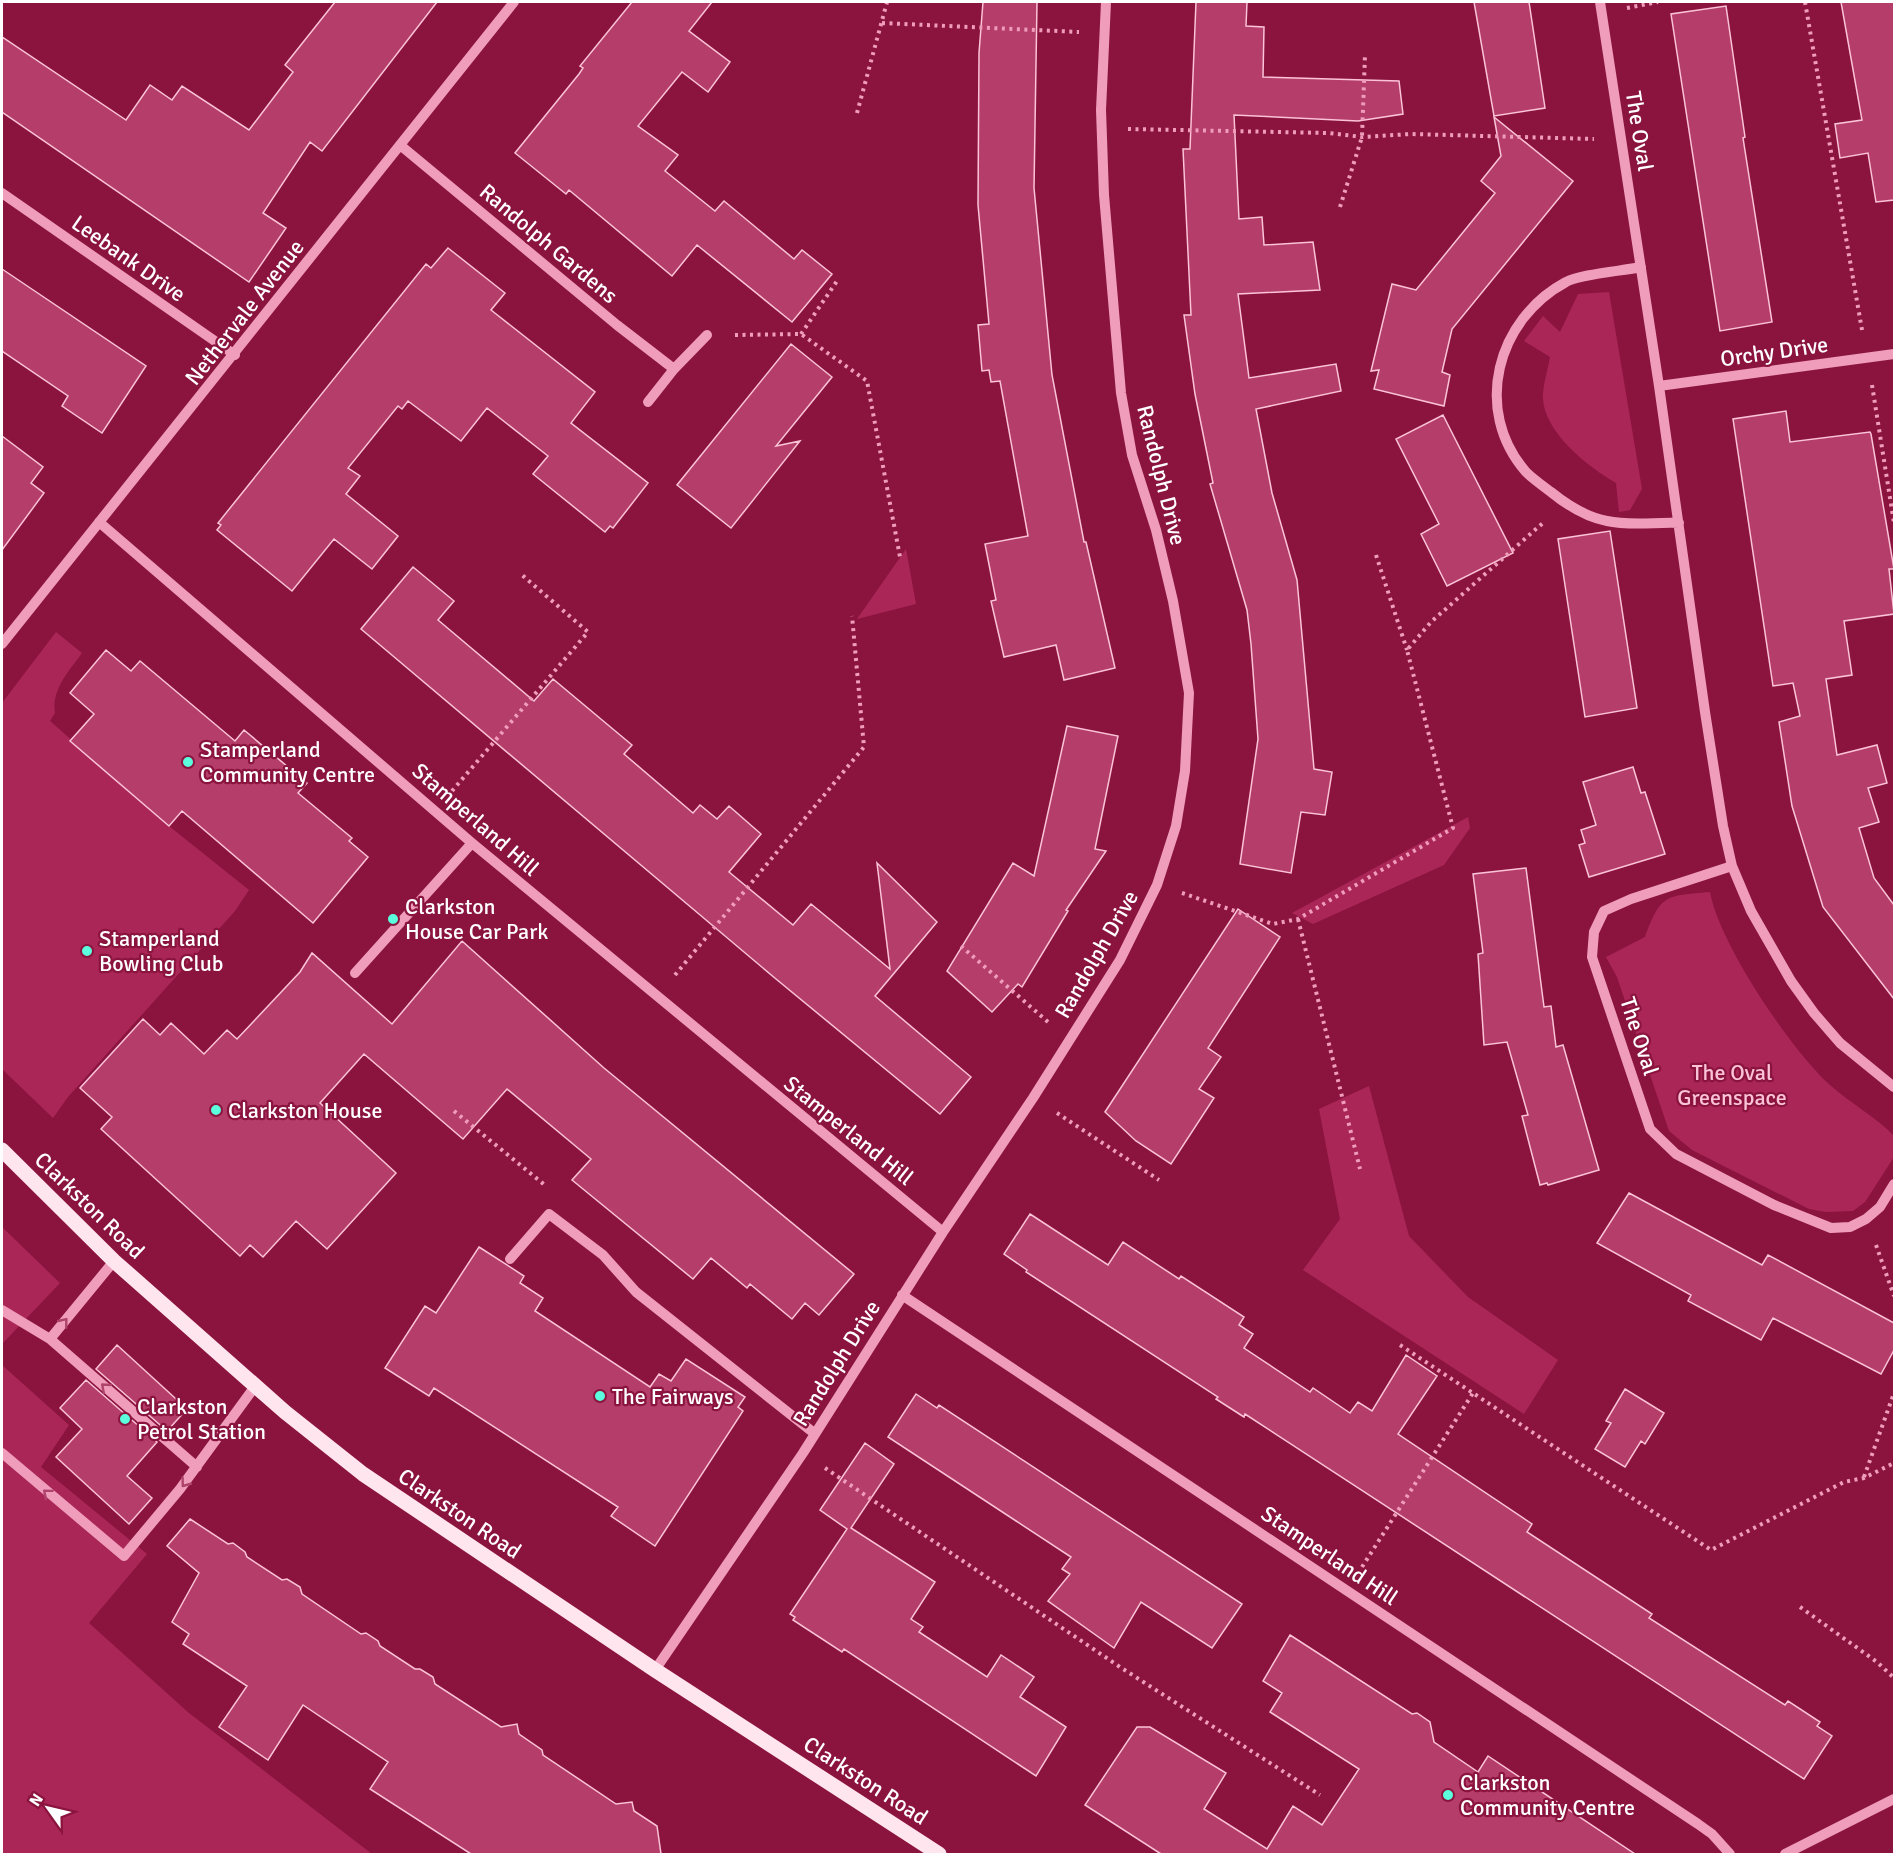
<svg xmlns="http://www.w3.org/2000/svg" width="1896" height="1856" font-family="Signika,sans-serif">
	<rect width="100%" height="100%" fill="#8b143f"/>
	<!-- green -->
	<path fill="#aa2657" d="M1609 292 1642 489 1630 510 1619 512 1616 483C1588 467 1540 430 1543 393 1544 381 1548 369 1550 357L1524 341 1543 316 1560 332 1578 294Z
		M906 549 916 604 857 619Z
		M56 632 82 653C69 671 51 690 55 713L50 721 169 826 249 890 235 911 68 1097 53 1118 2 1069V703Z
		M1468 817 1470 828 1444 865 1313 924 1292 913Z
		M1710 892C1719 943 1790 1049 1830 1085 1850 1103 1876 1117 1894 1136V1157L1865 1202 1853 1211 1826 1212 1809 1209 1692 1150 1669 1131 1617 977 1606 957 1645 937C1661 894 1665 896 1710 892Z
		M1369 1086 1409 1236 1468 1297 1558 1360 1524 1414 1303 1270 1340 1219 1319 1109Z
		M2 1227 60 1283 2 1344Z
		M2 1365 69 1425 41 1467 147 1554 89 1623 189 1713 372 1854H2Z"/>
	<!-- building -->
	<path fill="#b43d69" stroke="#fbc3d8" stroke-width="1.5" d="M335 2H437L322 151 310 142 263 213 286 228 249 282 2 112V37L126 120 150 85 172 100 182 86 249 130 293 72 285 65Z
		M632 2H712L689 31 730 62 708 92 682 72 638 126 678 155 665 171 715 211 724 201 794 259 802 250 832 274 792 322 697 245 672 276 569 190 566 194 515 153 579 74 583 68 580 66Z
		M983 2H1037L1034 188 1052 375 1084 542H1086L1115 668 1064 680 1056 645 1004 657 991 601 996 600 985 544 1028 536 1000 381 991 382 989 370 982 371 978 325 989 324 978 205 979 53Z
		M1196 2H1247L1246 26 1264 27 1263 77 1399 81 1403 114 1358 121 1234 115 1239 219 1262 217 1264 245 1313 242 1320 290 1238 294 1249 378 1336 364 1341 391 1256 409 1272 493 1297 580 1314 769 1332 772 1325 815 1301 812 1291 873 1240 864 1258 739 1251 644 1247 610 1210 484 1213 483 1195 394 1184 315H1191L1183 149H1190Z
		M1474 2H1529L1545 108 1494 116Z
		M1841 2H1894V200L1876 202 1868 153 1840 158 1835 124 1862 120Z
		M1726 6 1745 137 1743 138 1772 322 1720 331 1671 14Z
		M1494 117 1573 181 1452 329 1442 372 1450 375 1444 406 1374 389 1379 370 1371 371 1392 284 1416 290 1495 193 1481 181 1501 156Z
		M448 248 505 293 491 310 595 392 571 423 648 483 613 528 610 526 605 532 533 474 548 456 487 408 461 441 408 401 402 409 398 406 348 468 360 476 346 494 398 536 372 569 334 539 292 591 217 530 221 525 218 523 426 264 431 268Z
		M2 269 146 366 102 433 62 406 68 396 2 351Z
		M791 344 832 377 776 446 800 441 731 528 677 485Z
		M1786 411 1790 442 1870 432 1871 434 1894 569H1889L1894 614 1844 621 1852 675 1826 679 1837 755 1877 745 1887 783 1868 788 1879 822 1859 828 1874 878 1894 905V999L1823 907 1792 806 1779 722 1800 716 1793 683 1773 686 1733 419Z
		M1443 415 1513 553 1447 586 1421 534 1439 524 1396 439Z
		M2 436 43 467 31 483 44 493 2 550Z
		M1610 531 1637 708 1585 717 1558 539Z
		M413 567 454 601 438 620 534 701 553 679 632 745 624 754 693 813 700 805 717 819 729 806 761 834 729 872 793 925 811 904 890 969 877 863 937 922 875 996 971 1077 940 1114 776 979 361 629Z
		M106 650 131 671 140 661 235 741 244 730 307 783 298 793 352 838 349 841 368 857 313 923 182 811 169 826 70 741 94 714 70 693Z
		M1067 726 1118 736 1095 849 1106 851 1066 910 1068 911 1022 987 1018 984 992 1012 947 971 1013 863 1034 876Z
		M1633 767 1641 793 1645 792 1665 854 1589 877 1579 845 1585 843 1581 830 1596 825 1583 782Z
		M1526 868 1544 1007 1551 1006 1556 1047 1563 1045 1599 1170 1548 1185 1547 1183 1540 1185 1522 1116 1528 1115 1507 1042 1484 1045 1478 954 1483 953 1473 874Z
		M1238 909 1280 937 1208 1048 1221 1057 1199 1089 1214 1098 1171 1164 1136 1141 1105 1112Z
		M462 941 604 1068 854 1274 819 1315 805 1303 792 1319 750 1284 747 1288 711 1258 693 1279 572 1180 591 1159 507 1089 463 1139 364 1054 320 1103 396 1173 327 1249 296 1221 263 1257 250 1245 240 1256 101 1129 112 1117 80 1088 143 1019 160 1035 171 1023 204 1054 227 1030 237 1039 300 972 312 953 392 1024Z
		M1629 1193 1762 1265 1768 1255 1894 1323V1350L1881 1374 1773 1318 1761 1340 1688 1301 1691 1295 1597 1243Z
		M1030 1214 1108 1265 1123 1242 1179 1279 1181 1276 1244 1317 1239 1325 1253 1334 1244 1348 1310 1392 1313 1388 1350 1413 1358 1402 1372 1411 1406 1355 1437 1376 1398 1434 1532 1524 1527 1532 1652 1614 1649 1618 1785 1705 1788 1701 1820 1722 1817 1726 1832 1736 1804 1779 1245 1414 1244 1417 1216 1399 1218 1397 1026 1272 1027 1270 1004 1254Z
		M479 1247 524 1276 520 1283 543 1298 535 1311 650 1387 659 1374 671 1381 686 1359 745 1397 738 1407 743 1411 655 1546 611 1516 618 1507 434 1388 429 1396 385 1368 425 1306 436 1313Z
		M117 1345 187 1409 167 1431 96 1369Z
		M86 1380 157 1442 127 1476 152 1498 129 1524 56 1457 82 1429 60 1408Z
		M1625 1389 1664 1413 1645 1444 1641 1441 1625 1467 1595 1449 1611 1423 1606 1421Z
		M916 1394 937 1408 939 1405 1242 1604 1212 1648 1141 1602 1114 1648 1048 1601 1070 1574 1062 1569 1071 1557 888 1437Z
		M865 1443 894 1464 851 1528 935 1582 911 1619 923 1627 919 1632 987 1677 1001 1655 1034 1677 1020 1697 1066 1727 1036 1776 844 1649 842 1652 793 1620 795 1617 790 1614 847 1529 820 1510Z
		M190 1519 228 1544 233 1543 245 1552 247 1557 282 1580 287 1579 300 1587 302 1594 361 1634 366 1633 378 1641 380 1646 415 1669H420L433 1677 435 1684 501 1727 517 1724 519 1734 542 1750 543 1755 616 1804 632 1802 634 1811 657 1826 661 1854H471L370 1789 388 1762 303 1705 268 1760 219 1727 247 1686 183 1644 189 1634 172 1622 199 1573 167 1546Z
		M1290 1635 1412 1714 1417 1713 1430 1722 1434 1742 1478 1772 1488 1756 1635 1854H1161L1085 1805 1137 1727H1150L1226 1773 1204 1809 1267 1849 1293 1806 1322 1825 1359 1769 1270 1712 1282 1693 1263 1681Z"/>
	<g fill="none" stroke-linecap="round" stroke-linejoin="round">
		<!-- path -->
		<path stroke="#f09dbc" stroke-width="4" stroke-dasharray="3 4.5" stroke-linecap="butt" d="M1805 2 1862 330
			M1627 8 1658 2
			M882 23 1079 32
			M857 113 887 2
			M1128 129 1329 133 1362 137 1411 134 1594 139
			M1340 207 1362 137 1365 55
			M801 334 837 281
			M735 335 801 334 867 381 900 557
			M1872 385 1894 523
			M1376 555 1407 650
			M452 791 588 632 522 575
			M1182 893 1273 924 1298 919 1453 828 1407 650 1431 622 1544 522
			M1298 919 1360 1169
			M961 946 1048 1022
			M675 975 864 747 852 616
			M454 1111 546 1186
			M1057 1113 1159 1180
			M1876 1245 1894 1296
			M1400 1345 1711 1550 1844 1482 1864 1478 1894 1463
			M825 1468 1120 1667 1320 1795
			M1864 1477 1894 1393
			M1362 1567 1473 1393
			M1800 1607 1877 1662 1894 1678"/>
		<!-- minor -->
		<path stroke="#f09dbc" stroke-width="10" d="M1600 2 1659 386 1705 712 1723 826 1732 866 1751 911 1791 981 1814 1013 1840 1043 1894 1087
			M400 145 617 325 674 369
			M2 193 235 355
			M1641 267C1623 271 1580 274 1566 282 1497 319 1472 410 1526 472 1533 479 1543 486 1551 492 1567 505 1586 517 1607 521 1629 526 1656 522 1679 523
			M1659 386 1894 354
			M648 402 674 369 707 335
			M99 522 472 843 943 1232
			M2 644 514 2
			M1732 866 1631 899 1604 911 1594 932 1592 957 1650 1129 1676 1154 1774 1205 1831 1228 1850 1227 1866 1219 1880 1207 1894 1184
			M355 973 472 843
			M510 1259 549 1214 603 1255 636 1292 814 1433
			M902 1295 1698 1824 1712 1834 1730 1854
			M2 1310 50 1339 114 1261
			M50 1339 197 1467
			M2 1453 124 1556 180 1489 256 1385
			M655 1670 803 1453 943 1232 1033 1098 1120 960 1157 885 1176 826 1185 771 1189 693 1173 601 1156 530 1132 455 1121 393 1104 195 1101 110 1106 2
			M1785 1854 1894 1799"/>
		<!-- major -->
		<path stroke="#ffe5ed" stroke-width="15" d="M2 1150 114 1261 285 1412 363 1474 655 1670 939 1854"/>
	</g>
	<!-- one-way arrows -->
	<defs><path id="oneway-chevron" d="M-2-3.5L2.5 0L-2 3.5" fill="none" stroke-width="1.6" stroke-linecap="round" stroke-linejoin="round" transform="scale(1.5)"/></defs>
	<g stroke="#ae446b">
		<use href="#oneway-chevron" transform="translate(64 1322) rotate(-51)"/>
		<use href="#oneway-chevron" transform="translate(105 1387) rotate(-139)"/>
		<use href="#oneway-chevron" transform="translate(185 1483) rotate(127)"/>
		<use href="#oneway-chevron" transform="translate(47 1493) rotate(-140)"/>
	</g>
	<!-- markers -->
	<g fill="#5bffdd" stroke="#8b143f" stroke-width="2">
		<circle cx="188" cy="762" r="6"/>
		<circle cx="393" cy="919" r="6"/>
		<circle cx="87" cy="951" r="6"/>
		<circle cx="216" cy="1110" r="6"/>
		<circle cx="600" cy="1396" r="6"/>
		<circle cx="125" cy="1419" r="6"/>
		<circle cx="1448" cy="1795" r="6"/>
	</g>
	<g text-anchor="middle" stroke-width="4.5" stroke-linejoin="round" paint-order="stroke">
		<!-- street labels -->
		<g font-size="22" fill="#fff" stroke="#8b143f">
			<text transform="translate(1640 131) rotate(81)" y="8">The Oval</text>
			<text transform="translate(549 243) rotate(40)" y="8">Randolph Gardens</text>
			<text transform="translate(129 258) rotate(35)" y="8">Leebank Drive</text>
			<text transform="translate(244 312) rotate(-52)" y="8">Nethervale Avenue</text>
			<text transform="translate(1774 351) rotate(-8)" y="8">Orchy Drive</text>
			<text transform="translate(1162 475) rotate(76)" y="8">Randolph Drive</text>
			<text transform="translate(476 819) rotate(41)" y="8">Stamperland Hill</text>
			<text transform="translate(1096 954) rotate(-60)" y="8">Randolph Drive</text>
			<text transform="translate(1640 1036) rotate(72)" y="8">The Oval</text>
			<text transform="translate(849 1130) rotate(39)" y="8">Stamperland Hill</text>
			<text transform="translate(90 1205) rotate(44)" y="8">Clarkston Road</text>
			<text transform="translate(836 1363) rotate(-58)" y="8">Randolph Drive</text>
			<text transform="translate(460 1513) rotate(34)" y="8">Clarkston Road</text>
			<text transform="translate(1330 1555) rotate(34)" y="8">Stamperland Hill</text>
			<text transform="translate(866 1780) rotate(33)" y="8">Clarkston Road</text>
		</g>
		<!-- poi labels -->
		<g font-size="22" fill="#fff" stroke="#8b143f" text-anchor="start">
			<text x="200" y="757">Stamperland<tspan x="200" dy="25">Community Centre</tspan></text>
			<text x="405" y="914">Clarkston<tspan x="405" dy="25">House Car Park</tspan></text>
			<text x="99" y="946">Stamperland<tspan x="99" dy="25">Bowling Club</tspan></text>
			<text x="228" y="1118">Clarkston House</text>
			<text x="612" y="1404">The Fairways</text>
			<text x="137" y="1414">Clarkston<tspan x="137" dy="25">Petrol Station</tspan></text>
			<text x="1460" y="1790">Clarkston<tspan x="1460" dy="25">Community Centre</tspan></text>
		</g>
		<!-- park labels -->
		<g font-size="22" fill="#fbc3d8" stroke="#8b143f">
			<text x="1732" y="1080">The Oval<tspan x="1732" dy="25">Greenspace</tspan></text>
		</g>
	</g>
	<!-- border -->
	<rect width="1896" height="1856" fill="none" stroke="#ffffff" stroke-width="6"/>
	<!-- north arrow -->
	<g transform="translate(48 1808) rotate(304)" stroke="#8b143f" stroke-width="4.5" paint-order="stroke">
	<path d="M0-4.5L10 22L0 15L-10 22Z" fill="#ffffff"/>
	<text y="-9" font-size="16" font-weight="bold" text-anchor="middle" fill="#ffffff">N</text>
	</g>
</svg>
